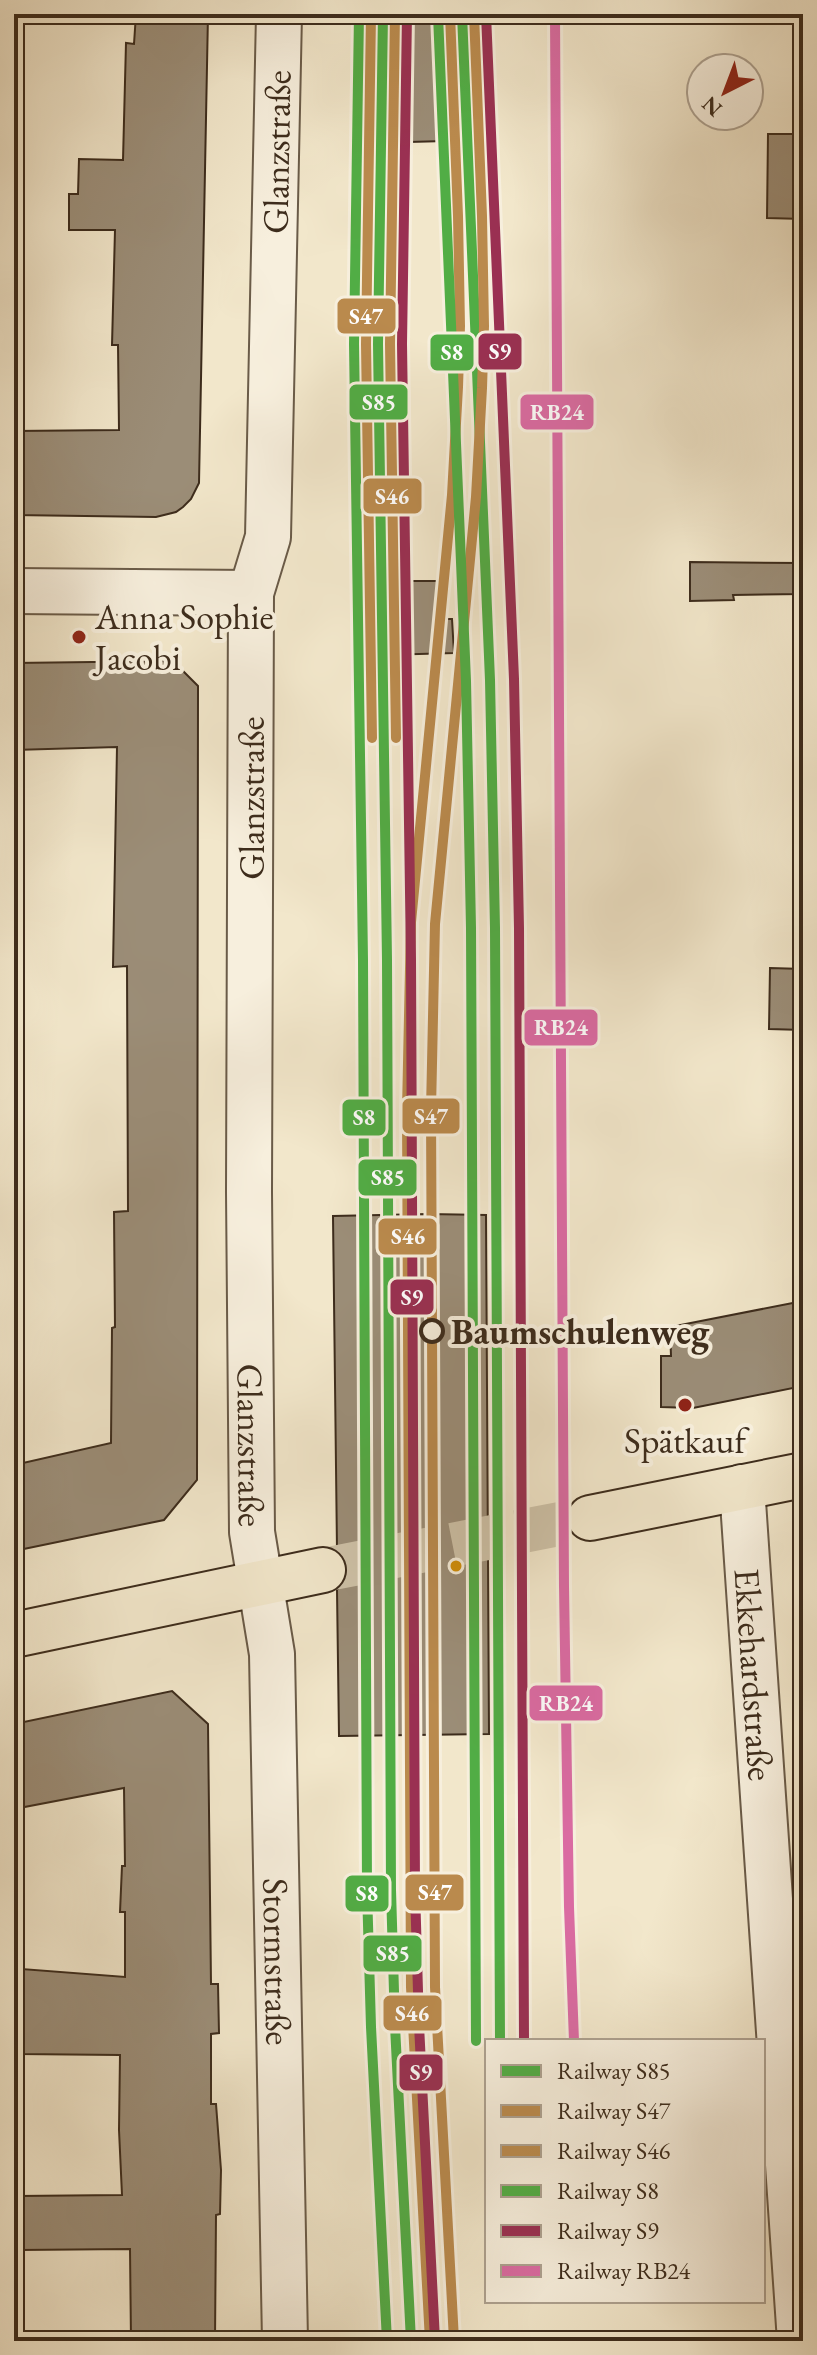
<svg xmlns="http://www.w3.org/2000/svg" width="817" height="2355" font-family="'EB Garamond',serif">
	<rect width="100%" height="100%" fill="#f2e7cb"/>
	<filter id="stains"><feTurbulence type="fractalNoise" baseFrequency=".0025" numOctaves="4"/><feColorMatrix values="0 0 0 0 .2 0 0 0 0 .09 0 0 0 0 .02 0 0 0 .5 -.17"/></filter>
	<radialGradient id="worn" r=".72"><stop offset=".6" stop-color="#630" stop-opacity="0"/><stop offset="1" stop-color="#630" stop-opacity=".3"/></radialGradient>
	<!-- building -->
	<path fill="#9b8d77" stroke="#3d2c1c" stroke-width="2" d="M136 14H208L199 483 191 499 183 507 176 512 156 517 14 515V431L119 430 118 345H112L115 230H69V194H78L79 159 123 160 126 43 134 44Z
		M405 19H441L445 141 409 142Z
		M768 134H803V219L767 218Z
		M690 562 803 563V594L733 595 734 600 690 601Z
		M404 581H438V619H452L454 653 384 655 382 621 404 620Z
		M173 661 198 686 197 1480 164 1520 14 1551V1465L111 1443 112 1328 115 1327 114 1212 128 1211 127 966 113 967 117 747 14 750V663Z
		M770 968 803 969V1030L769 1029Z
		M428 1214 486 1215 489 1734 339 1736 337 1590 346 1578 348 1566 342 1554 337 1550 333 1216Z
		M803 1301V1386L693 1408 661 1407V1356H671L670 1327Z
		M172 1691 208 1724 211 1984H218L219 2033 211 2034V2104H216L221 2170 220 2214 216 2215 215 2341H131L130 2249 19 2250 18 2196 122 2195 119 2130 120 2055 19 2054 22 1969 125 1977V1912H120L122 1866H125L124 1788 14 1809V1724Z"/>
	<g fill="none" stroke-linecap="round" stroke-linejoin="round">
		<!-- major-tunnel -->
		<path stroke="#cec2a8" stroke-width="44" stroke-dasharray="44 22" stroke-linecap="butt" d="M323 1570 590 1518"/>
		<defs>
			<g id="minor">
				<path id="s1" d="M279 14 268 537 251 593 249 1192 252 1532 272 1654 285 2341"/>
				<path d="M14 591 251 593"/>
				<path id="s2" d="M742 1487 800 2341"/>
			</g>
			<path id="major" d="M590 1518 803 1475
				M14 1635 323 1570"/>
		</defs>
		<!-- minor casing -->
		<use href="#minor" stroke="#6a5b48" stroke-width="48"/>
		<!-- major casing -->
		<use href="#major" stroke="#3d2c1c" stroke-width="48"/>
		<!-- minor -->
		<use href="#minor" stroke="#f7efdd" stroke-width="44"/>
		<!-- major -->
		<use href="#major" stroke="#f2e7cb" stroke-width="44"/>
		<defs>
			<path id="rail-1" d="M383 14 378 344 387 960 391 1890 395 2026 411 2341
				M462 14 490 680 495 928 500 2041"/>
			<path id="rail-2" d="M371 14 366 344 372 738
				M454 2340 435 1987 431 1110 435 924 476 497 482 388 484 326 482 216 474 14"/>
			<path id="rail-3" d="M395 14 390 344 396 738
				M430 2341 411 1987 407 1110 411 922 452 495 458 387 460 326 458 216 450 14"/>
			<path id="rail-4" d="M359 14 354 344 363 960 367 1890 371 2027 387 2341
				M438 15 466 681 471 928 476 2041"/>
			<path id="rail-5" d="M407 14 402 344 411 960 415 1890 419 2025 435 2340
				M486 14 514 679 519 928 524 2041"/>
			<path id="rail-6" d="M555 14 564 1586 569 1907 574 2041"/>
		</defs>
		<!-- rail-1 casing -->
		<use href="#rail-1" stroke="#f7efdd" stroke-width="16"/>
		<!-- rail-2 casing -->
		<use href="#rail-2" stroke="#f7efdd" stroke-width="16"/>
		<!-- rail-3 casing -->
		<use href="#rail-3" stroke="#f7efdd" stroke-width="16"/>
		<!-- rail-4 casing -->
		<use href="#rail-4" stroke="#f7efdd" stroke-width="16"/>
		<!-- rail-5 casing -->
		<use href="#rail-5" stroke="#f7efdd" stroke-width="16"/>
		<!-- rail-6 casing -->
		<use href="#rail-6" stroke="#f7efdd" stroke-width="16"/>
		<!-- rail-1 -->
		<use href="#rail-1" stroke="#51ad45" stroke-width="10"/>
		<!-- rail-2 -->
		<use href="#rail-2" stroke="#ba8a4d" stroke-width="10"/>
		<!-- rail-3 -->
		<use href="#rail-3" stroke="#ba8a4d" stroke-width="10"/>
		<!-- rail-4 -->
		<use href="#rail-4" stroke="#51ad45" stroke-width="10"/>
		<!-- rail-5 -->
		<use href="#rail-5" stroke="#9a3052" stroke-width="10"/>
		<!-- rail-6 -->
		<use href="#rail-6" stroke="#da6ba2" stroke-width="10"/>
	</g>
	<!-- markers -->
	<g fill="#8f2418" stroke="#f7efdd" stroke-width="3">
		<circle cx="79" cy="637" r="8"/>
		<circle cx="685" cy="1405" r="8"/>
	</g>
	<circle fill="#f7efdd" stroke="#3d2c1c" stroke-width="4" cx="432" cy="1331" r="11"/>
	<circle fill="#d28e06" stroke="#f7efdd" stroke-width="3" cx="456" cy="1566" r="7"/>
	<g text-anchor="middle" stroke-width="8" stroke-linejoin="round" paint-order="stroke">
		<!-- street labels -->
		<g font-size="36" fill="#3d2c1c" stroke="#f7efdd">
			<text transform="translate(276 152) rotate(-89)" y="13">Glanzstraße</text>
			<text transform="translate(251 798) rotate(-90)" y="13">Glanzstraße</text>
			<text dy="13" stroke="none"><textPath href="#s1" startOffset="1434">Glanzstraße</textPath></text>
			<text dy="13" stroke="none"><textPath href="#s2" startOffset="188">Ekkehardstraße</textPath></text>
			<text dy="13" stroke="none"><textPath href="#s1" startOffset="1952">Stormstraße</textPath></text>
		</g>
		<!-- poi labels -->
		<g font-size="36" fill="#3d2c1c" stroke="#f7efdd" text-anchor="start">
			<text x="95" y="629">Anna Sophie<tspan x="95" dy="41">Jacobi</tspan></text>
			<text x="685" y="1453" text-anchor="middle">Spätkauf</text>
		</g>
		<!-- stop labels -->
		<g font-size="36" font-weight="bold" fill="#3d2c1c" stroke="#f7efdd" text-anchor="start">
			<text x="451" y="1344">Baumschulenweg</text>
		</g>
	</g>
	<g stroke="#f7efdd" stroke-width="3">
		<rect x="336" y="297" width="61" height="38" rx="8" fill="#ba8a4d"/>
		<rect x="477" y="332" width="46" height="39" rx="8" fill="#9a3052"/>
		<rect x="429" y="333" width="46" height="39" rx="8" fill="#51ad45"/>
		<rect x="348" y="383" width="61" height="38" rx="8" fill="#51ad45"/>
		<rect x="519" y="393" width="76" height="38" rx="8" fill="#da6ba2"/>
		<rect x="362" y="477" width="61" height="38" rx="8" fill="#ba8a4d"/>
		<rect x="523" y="1008" width="76" height="39" rx="8" fill="#da6ba2"/>
		<rect x="401" y="1097" width="60" height="38" rx="8" fill="#ba8a4d"/>
		<rect x="341" y="1098" width="46" height="39" rx="8" fill="#51ad45"/>
		<rect x="357" y="1158" width="61" height="39" rx="8" fill="#51ad45"/>
		<rect x="377" y="1217" width="61" height="39" rx="8" fill="#ba8a4d"/>
		<rect x="389" y="1278" width="46" height="38" rx="8" fill="#9a3052"/>
		<rect x="528" y="1684" width="76" height="38" rx="8" fill="#da6ba2"/>
		<rect x="404" y="1873" width="61" height="39" rx="8" fill="#ba8a4d"/>
		<rect x="344" y="1874" width="46" height="39" rx="8" fill="#51ad45"/>
		<rect x="362" y="1934" width="61" height="39" rx="8" fill="#51ad45"/>
		<rect x="382" y="1994" width="61" height="38" rx="8" fill="#ba8a4d"/>
		<rect x="398" y="2053" width="46" height="39" rx="8" fill="#9a3052"/>
	</g>
	<g font-size="22" text-anchor="middle" font-weight="bold" fill="#fff">
		<text x="366" y="324">S47</text>
		<text x="500" y="359">S9</text>
		<text x="452" y="360">S8</text>
		<text x="379" y="410">S85</text>
		<text x="557" y="420">RB24</text>
		<text x="392" y="504">S46</text>
		<text x="561" y="1035">RB24</text>
		<text x="431" y="1124">S47</text>
		<text x="364" y="1125">S8</text>
		<text x="388" y="1185">S85</text>
		<text x="408" y="1244">S46</text>
		<text x="412" y="1305">S9</text>
		<text x="566" y="1711">RB24</text>
		<text x="435" y="1900">S47</text>
		<text x="367" y="1901">S8</text>
		<text x="393" y="1961">S85</text>
		<text x="412" y="2021">S46</text>
		<text x="421" y="2080">S9</text>
	</g>
	<!-- margin -->
	<rect width="817" height="2355" fill="none" stroke="#f2e7cb" stroke-width="48"/>
	<rect x="16" y="16" width="785" height="2323" fill="none" stroke="#3d2c1c" stroke-width="4"/>
	<rect x="24" y="24" width="769" height="2307" fill="none" stroke="#3d2c1c" stroke-width="2"/>
	<!-- legend -->
	<rect x="485" y="2039" width="280" height="264" fill="#f7efdd" stroke="#ada190" stroke-width="2"/>
	<rect x="501" y="2065" width="40" height="12" fill="#51ad45" stroke="#ada190" stroke-width="2"/>
	<text x="557" y="2079" font-size="24" fill="#3d2c1c">Railway S85</text>
	<rect x="501" y="2105" width="40" height="12" fill="#ba8a4d" stroke="#ada190" stroke-width="2"/>
	<text x="557" y="2119" font-size="24" fill="#3d2c1c">Railway S47</text>
	<rect x="501" y="2145" width="40" height="12" fill="#ba8a4d" stroke="#ada190" stroke-width="2"/>
	<text x="557" y="2159" font-size="24" fill="#3d2c1c">Railway S46</text>
	<rect x="501" y="2185" width="40" height="12" fill="#51ad45" stroke="#ada190" stroke-width="2"/>
	<text x="557" y="2199" font-size="24" fill="#3d2c1c">Railway S8</text>
	<rect x="501" y="2225" width="40" height="12" fill="#9a3052" stroke="#ada190" stroke-width="2"/>
	<text x="557" y="2239" font-size="24" fill="#3d2c1c">Railway S9</text>
	<rect x="501" y="2265" width="40" height="12" fill="#da6ba2" stroke="#ada190" stroke-width="2"/>
	<text x="557" y="2279" font-size="24" fill="#3d2c1c">Railway RB24</text>
	<!-- north arrow -->
	<g transform="translate(725 92) rotate(222)"><circle r="38" fill="#f7efdd" stroke="#ada190" stroke-width="2"/>
	<path d="M0-6L14 30L0 20L-14 30Z" fill="#8f2418"/>
	<text y="-12" font-size="22" font-weight="bold" text-anchor="middle" fill="#3d2c1c">N</text>
	</g>
	<rect width="100%" height="100%" filter="url(#stains)"/>
	<rect width="100%" height="100%" fill="url(#worn)"/>
</svg>
